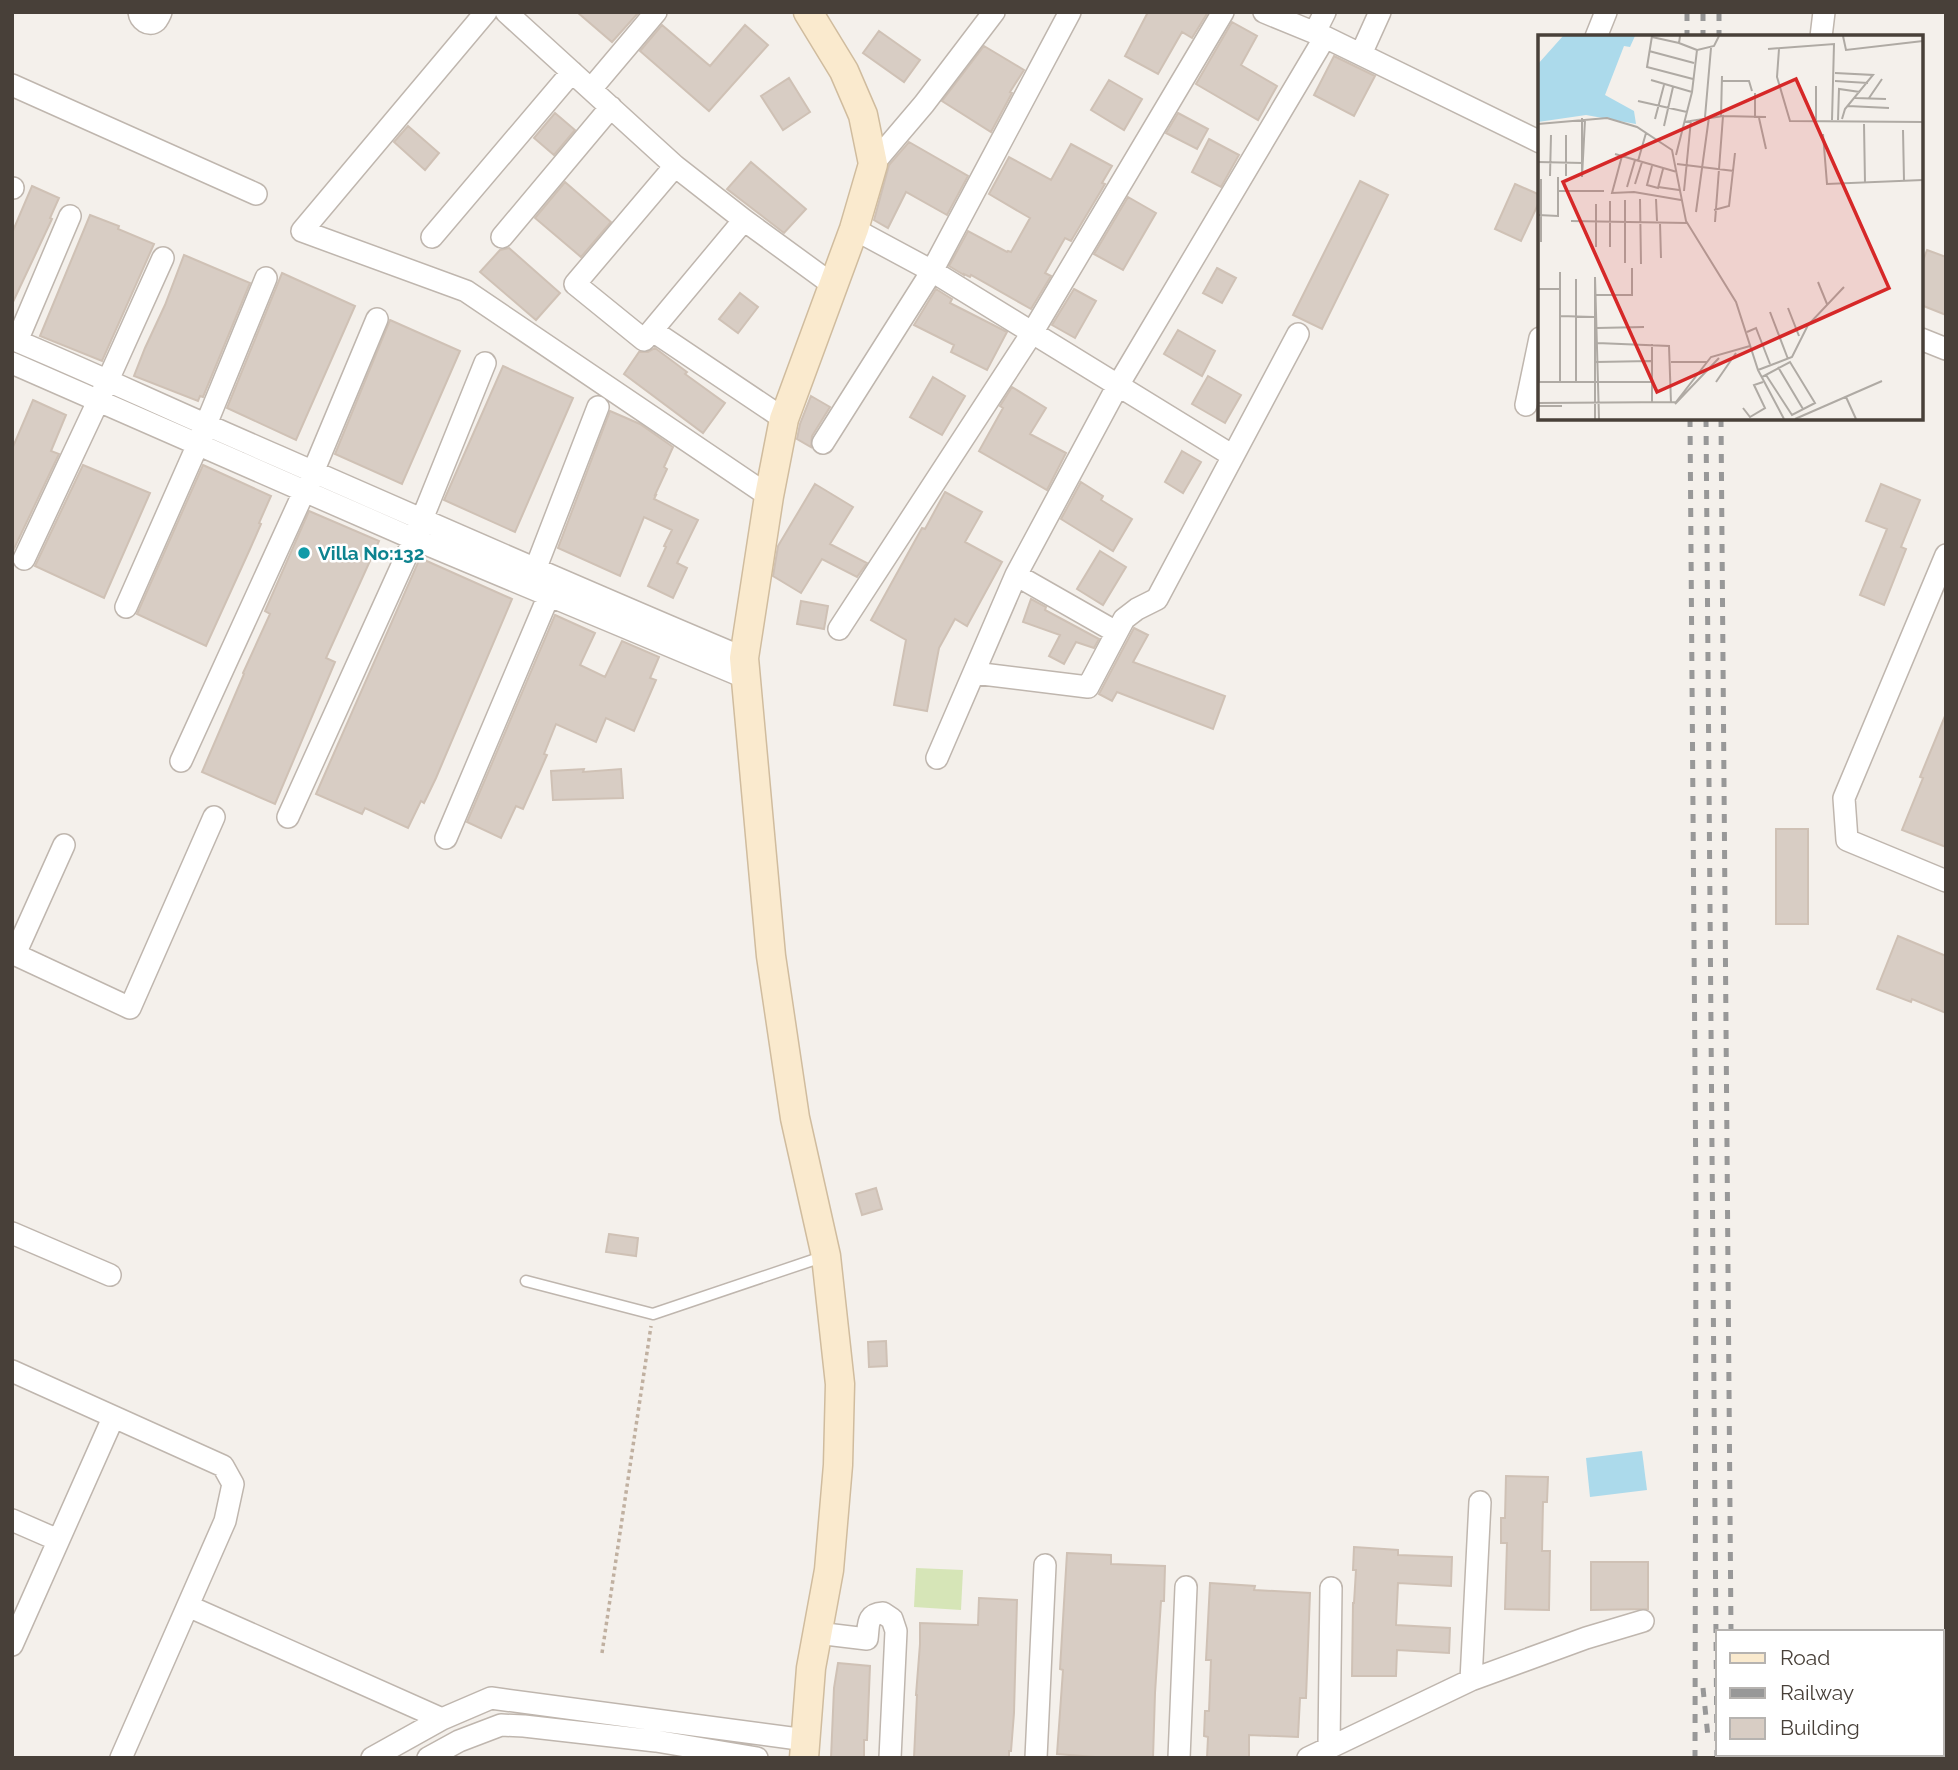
<svg xmlns="http://www.w3.org/2000/svg" width="1958" height="1770" font-family="Raleway,sans-serif">
	<rect width="100%" height="100%" fill="#f4f0eb"/>
	<!-- green -->
	<path fill="#d6e5b7" d="M916 1568 963 1570 961 1610 914 1607Z"/>
	<!-- water -->
	<path fill="#acdaeb" d="M1642 1451 1647 1490 1590 1497 1586 1458Z"/>
	<!-- building -->
	<path fill="#d8cdc4" stroke="#cfc1b5" stroke-width="2" d="M577 12H639L612 42Z
		M1148 12H1208L1192 38 1182 32 1158 74 1125 56Z
		M1232 22 1257 36 1241 65 1277 86 1258 120 1196 84Z
		M662 25 710 66 745 25 768 45 709 111 640 51Z
		M879 31 920 60 904 82 863 53Z
		M984 46 1024 70 1010 92 1012 93 991 132 942 101Z
		M1334 56 1375 76 1354 116 1314 95Z
		M789 78 810 112 783 130 761 96Z
		M1109 80 1142 99 1124 130 1091 110Z
		M555 113 575 130 554 155 534 138Z
		M1178 113 1208 129 1197 149 1166 133Z
		M408 126 439 153 425 170 394 142Z
		M1209 139 1239 155 1221 187 1192 172Z
		M909 142 968 176 947 215 906 192 888 228 874 220 889 165Z
		M1071 144 1112 166 1102 183 1105 184 1071 241 1065 238 1045 273 1051 276 1031 309 971 275 970 277 964 274V275L949 266 968 231 1007 252 1008 251 1011 252 1030 218 989 194 1009 157 1051 180Z
		M751 162 806 209 784 233 727 189Z
		M1360 181 1388 195 1322 329 1293 315Z
		M565 182 611 222 581 257 535 218Z
		M1515 184 1540 195V200L1521 241 1495 229Z
		M32 186 59 198 50 218 52 219 12 304V233Z
		M1128 197 1156 213 1123 270 1094 254Z
		M90 215 119 226 118 229 154 244 102 361 40 336Z
		M509 248 560 293 536 320 480 272 500 250Z
		M1927 250 1946 257V315L1921 305V266Z
		M184 255 250 283 203 397 200 396 198 401 134 376 145 348 165 305Z
		M1217 268 1236 278 1222 303 1203 293Z
		M282 273 355 306 296 440 227 408Z
		M936 289 952 299 950 303 1007 332 987 370 951 352 954 345 914 325Z
		M1074 289 1096 301 1075 338 1052 325Z
		M740 293 758 307 738 333 719 319Z
		M390 320 460 351 402 484 335 454Z
		M1178 330 1215 351 1202 376 1164 354Z
		M655 348 687 372 685 374 725 403 703 433 624 374 639 352H648Z
		M503 366 573 398 515 532 444 500Z
		M1208 376 1241 395 1225 423 1192 404Z
		M933 377 965 396 942 435 910 417Z
		M1012 387 1046 408 1030 434 1066 453 1047 490 979 451 1003 408 1000 406Z
		M811 396 830 407 812 436 811 447 797 439 800 424Z
		M33 400 66 415 51 451 59 454 12 553V449Z
		M610 411 640 424 673 447 664 467 667 469 655 495H656L654 499 698 520 677 563 687 568 673 598 648 586 666 547 664 546 672 530 644 517 620 576 558 548Z
		M1182 451 1201 462 1183 493 1165 482Z
		M83 465 150 493 104 598 35 566Z
		M203 465 271 496 259 523 261 524 250 549 206 646 137 614Z
		M1081 482 1103 496 1101 500 1132 519 1113 551 1061 519Z
		M815 484 853 507 830 544 867 563 857 577 822 559 801 593 773 576 778 546Z
		M1881 484 1920 500 1901 547 1906 549 1884 605 1860 595 1887 529 1866 521Z
		M945 492 982 512 965 542 1002 562 967 626 955 619 939 648 927 711 894 705 906 640 871 620 922 528 925 529Z
		M309 511 379 541 326 658 335 662 275 804 202 772 244 674 243 673 270 614 265 611Z
		M1100 551 1126 567 1103 605 1077 589Z
		M420 558 512 599 436 778 424 803 421 801 408 828 365 808 362 814 316 794Z
		M1031 599 1046 607 1045 610 1099 639 1094 648 1076 642 1064 664 1049 656 1060 635 1023 622Z
		M801 601 828 606 824 629 797 624Z
		M555 615 595 633 580 665 605 677 622 641 659 657 650 678 656 680 634 731 606 718 596 742 556 724 544 754 547 755 540 771 523 809 516 806 501 838 467 822Z
		M1134 628 1148 635 1133 662 1225 696 1213 729 1117 692 1112 701 1099 694Z
		M1945 716H1946V847L1902 830 1923 778 1920 777Z
		M584 769 583 772 621 769 623 798 553 800 551 771Z
		M1776 829H1808V924H1776Z
		M1898 936 1946 956V1013L1912 999 1911 1002 1877 989Z
		M876 1188 882 1209 862 1215 856 1194Z
		M609 1234 638 1238 636 1256 606 1252Z
		M886 1341 887 1366 869 1367 868 1342Z
		M1506 1476 1548 1477 1547 1502H1543L1542 1551H1550L1549 1610 1505 1609 1507 1543H1501V1518H1505Z
		M1354 1547 1398 1550V1555L1452 1557 1451 1586 1398 1583 1396 1625 1450 1628 1449 1653 1397 1650 1396 1676H1352L1353 1603H1354L1356 1570H1353Z
		M1067 1553 1111 1555V1564L1165 1566 1164 1601H1161L1155 1693 1153 1758H1108L1057 1754 1063 1670 1060 1669Z
		M1591 1562H1648V1609L1591 1610Z
		M1210 1583 1255 1586 1254 1590 1310 1593 1306 1698H1300L1298 1737 1249 1735V1758H1207L1208 1737 1204 1736 1205 1711H1209L1211 1660H1206Z
		M979 1598 1017 1600 1014 1713 1011 1751H1009V1758H914L917 1695H916L920 1644V1623L978 1625Z
		M838 1663 870 1666 867 1740H864V1758H831L834 1688Z"/>
	<g fill="none" stroke-linecap="round" stroke-linejoin="round">
		<defs>
			<path id="service" d="M526 1281 653 1314 825 1256"/>
			<path id="minor" d="M139 12C140 20 149 27 156 21 157 20 161 13 161 12
				M486 12 302 231 466 291 769 496
				M506 12 675 166 744 220 833 285
				M1315 32 1325 12
				M1325 37 1540 142
				M1596 37 1606 12
				M1821 37 1824 12
				M1361 54 1380 12
				M12 85 256 194
				M591 89 656 12
				M873 164 924 104 994 12
				M675 166 575 284 644 340 744 220
				M12 188H13
				M854 229 932 271 1233 456
				M432 237 572 72
				M502 237 611 107
				M653 331 784 419
				M12 339C84 369 154 402 225 433 398 509 570 585 744 658
				M1921 339 1946 349
				M17 341 70 216
				M12 363 414 539 744 677
				M1526 405 1540 338
				M823 443 932 271 1070 12
				M1946 555 1844 798 1847 840 1946 881
				M24 559 108 380 163 258
				M535 570 598 407
				M1016 575 1116 632
				M126 607 198 444 266 278
				M839 629 1032 333 1223 12
				M974 673 1088 687 1124 619 1137 609 1157 599 1298 334
				M937 758 1016 575 1117 387 1325 37 1264 12
				M181 761 313 472 377 319
				M288 817 414 539 485 363
				M446 838 549 595
				M12 953 130 1008 214 817
				M15 954 64 845
				M12 1233 110 1275
				M12 1371 223 1466 233 1484 225 1521 121 1758
				M12 1520 58 1540
				M188 1606 442 1719
				M817 1633 867 1639C869 1625 866 1614 883 1613L892 1619 896 1631 890 1758
				M12 1645 113 1418
				M1471 1680 1480 1502
				M1329 1746 1331 1588
				M372 1758 442 1719 491 1698 806 1740
				M428 1758 459 1741 501 1725 524 1726 656 1741 757 1758
				M1036 1758 1045 1565
				M1179 1758 1186 1587
				M1308 1758 1471 1680 1586 1638 1643 1621"/>
			<path id="secondary" d="M804 1758 811 1668 829 1570 838 1465 840 1384 826 1256 795 1118 771 956 744 658 769 496 784 419 854 229 873 164 863 115 844 71 808 12"/>
		</defs>
		<!-- service casing -->
		<use href="#service" stroke="#bfb6ae" stroke-width="13"/>
		<!-- minor casing -->
		<use href="#minor" stroke="#bfb6ae" stroke-width="24"/>
		<!-- secondary casing -->
		<use href="#secondary" stroke="#d0bc9e" stroke-width="31"/>
		<!-- path -->
		<path stroke="#c0b0a0" stroke-width="3.5" stroke-dasharray="3.5 3.5" stroke-linecap="butt" d="M602 1653 651 1326"/>
		<!-- service -->
		<use href="#service" stroke="#fff" stroke-width="10"/>
		<!-- minor -->
		<use href="#minor" stroke="#fff" stroke-width="21"/>
		<!-- secondary -->
		<use href="#secondary" stroke="#faeace" stroke-width="28"/>
		<!-- rail -->
		<path stroke="#989898" stroke-width="5" stroke-dasharray="9 9" stroke-linecap="butt" d="M1687 12V37
			M1703 12V37
			M1719 12V37
			M1690 418 1696 1202 1695 1758
			M1706 418 1717 1758
			M1721 418 1731 1632
			M1703 1688 1708 1737
			M1732 1754V1758"/>
	</g>
	<!-- markers -->
	<circle fill="#0f9aa8" stroke="#fff" stroke-width="2.5" cx="304" cy="553" r="7"/>
	<g text-anchor="middle" stroke-width="5" stroke-linejoin="round" paint-order="stroke">
		<!-- culture labels -->
		<g font-size="19" font-weight="bold" fill="#0d838f" stroke="#fff" text-anchor="start">
			<text x="318" y="560">Villa No:132</text>
		</g>
	</g>
	<!-- overview -->
	<g transform="translate(1538 35)">
		<rect width="385" height="385" fill="#f4f0eb"/>
		<path d="M25 1H97L92 12 86 11 67 60 96 76 98 89 48 80 0 87V29Z" fill="#acdaeb"/>
		<path fill="none" stroke="#afaaa4" stroke-width="2" d="M114 1 109 32 155 44M142 1 141 8 159 15M305 1 308 15 385 6M114 2 141 8M230 14 296 9 294 85M241 14 239 42 252 86 385 87M111 16 156 28M297 38 335 40 307 74 304 84M113 45 154 57M184 46H211L214 56M297 46 330 48M217 58V83M317 63 348 64M331 63 344 44M100 66 149 77M310 71 351 73M183 81 184 41M185 81 228 82M167 82 173 13M44 83V142L47 85M221 83 228 114M117 84 126 50M278 85V51M300 85 301 54 322 57M146 87 185 81 177 187M0 89 69 83 99 92 134 115 148 186 198 267 220 335 246 384M326 89 327 148M126 91 135 52M365 95 366 146M285 99 289 149 385 145M77 119 139 137M138 120 154 57 159 15 176 11 181 1M84 121 74 158 96 157 143 165M100 126 108 98M0 127 45 128M139 129 196 136M114 131 109 150 120 153 125 134M12 141 13 100M28 141V100M3 144V207M97 149 104 127M89 152 97 125M120 152 141 155M21 156H66M146 156 153 85M102 164 103 229M118 164 119 186M87 165V228M72 166V212M176 175 191 171 197 118M158 177 171 82M0 180 20 181V142M33 186 149 188M122 188 123 223M58 212V169M22 237V346M38 244V346M280 247 289 269M0 254H22M56 260H94V233M250 273 261 301M232 277 250 324M22 281 56 282M0 291 1 347M59 293 106 292M209 297 218 293 232 329M59 308 131 311 133 368M114 309V368M58 327 113 326M133 327H169M240 332 265 374M220 335 254 322 270 290 306 252M224 342 252 327 277 368 254 380 228 340M0 347H114M178 347 198 318M308 362 318 384M0 368 138 367 173 322 212 311M137 369 181 323M0 371H24M205 373 212 382 227 373 216 350 225 347M57 384V242L61 384M257 384 344 346"/>
		<path fill="#d62828" fill-opacity="0.15" stroke="#d62828" stroke-width="3.5" d="M258 44 351 253 119 357 25 147Z"/>
		<rect width="385" height="385" fill="none" stroke="#484039" stroke-width="3.5"/>
	</g>
	<!-- border -->
	<rect width="1958" height="1770" fill="none" stroke="#484039" stroke-width="28"/>
	<!-- legend -->
	<rect x="1716" y="1630" width="228" height="126" fill="#ffffff" stroke="#b6b3b0" stroke-width="2"/>
	<rect x="1730" y="1653" width="35" height="10" fill="#faeace" stroke="#b6b3b0" stroke-width="2"/>
	<text x="1780" y="1665" font-size="21" fill="#484039">Road</text>
	<rect x="1730" y="1688" width="35" height="10" fill="#989898" stroke="#b6b3b0" stroke-width="2"/>
	<text x="1780" y="1700" font-size="21" fill="#484039">Railway</text>
	<rect x="1730" y="1718" width="35" height="21" fill="#d8cdc4" stroke="#b6b3b0" stroke-width="2"/>
	<text x="1780" y="1735" font-size="21" fill="#484039">Building</text>
</svg>
